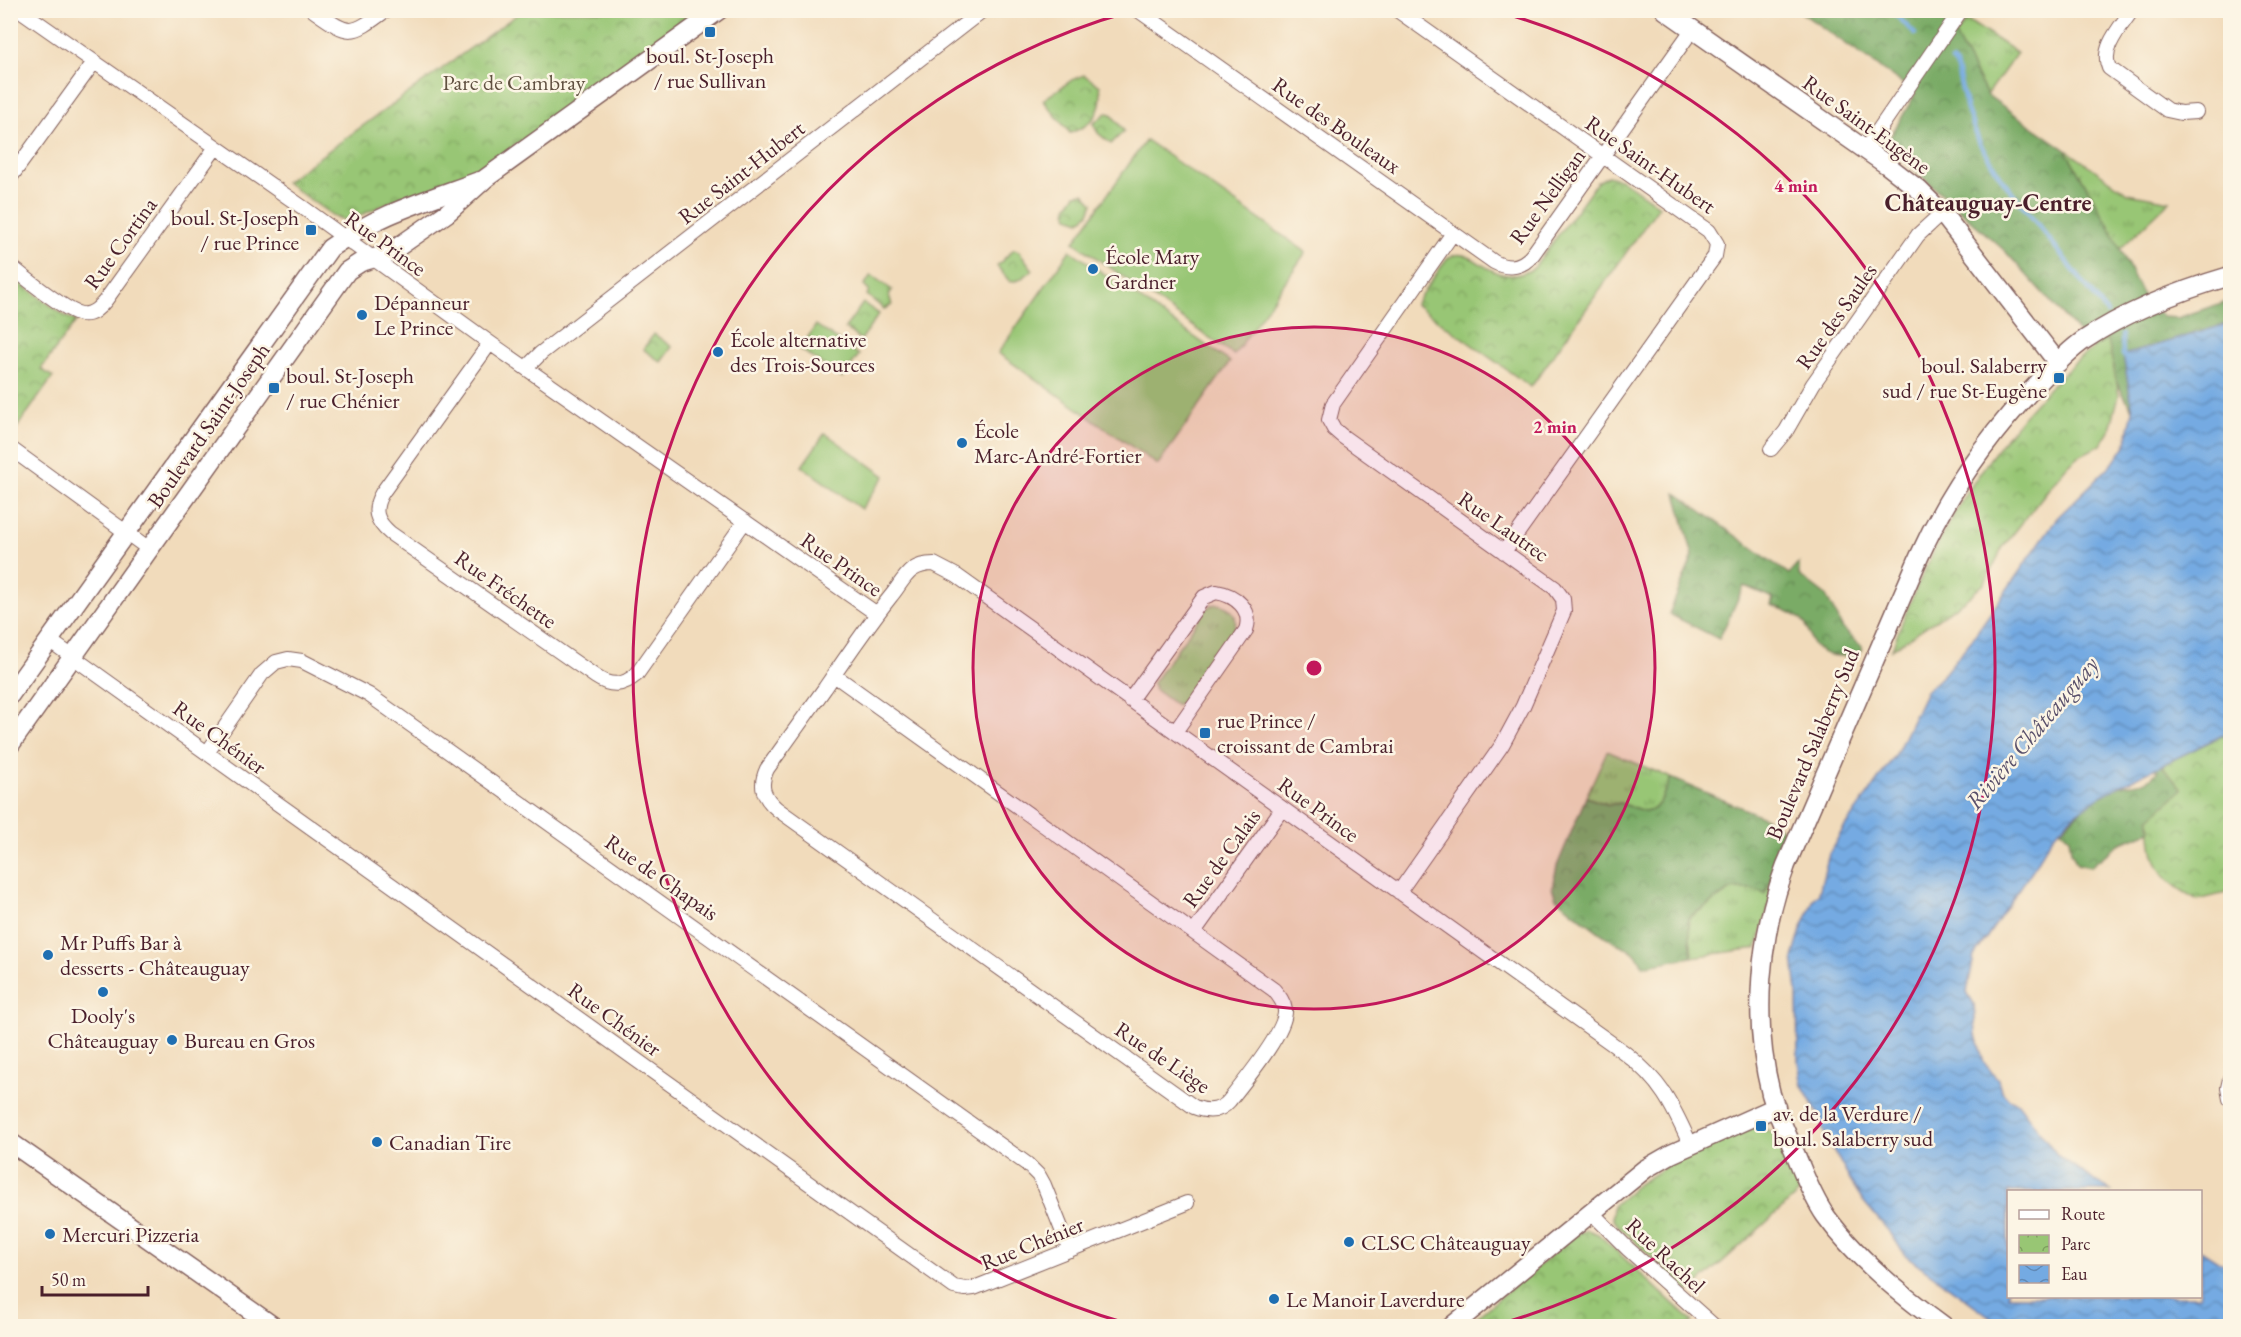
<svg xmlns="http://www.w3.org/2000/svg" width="2241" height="1337" font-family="'EB Garamond',serif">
	<defs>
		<pattern id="grass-tufts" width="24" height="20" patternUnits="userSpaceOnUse" patternTransform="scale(1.5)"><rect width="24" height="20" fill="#98c674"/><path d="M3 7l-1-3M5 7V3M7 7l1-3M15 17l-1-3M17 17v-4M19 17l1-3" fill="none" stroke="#7ea05f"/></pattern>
		<pattern id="forest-crowns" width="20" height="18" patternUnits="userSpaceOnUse" patternTransform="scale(1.5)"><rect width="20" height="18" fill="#7aab66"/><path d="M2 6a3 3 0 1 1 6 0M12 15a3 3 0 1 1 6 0" fill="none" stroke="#668b54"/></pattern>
		<pattern id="park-crowns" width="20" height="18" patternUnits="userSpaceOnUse" patternTransform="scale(1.5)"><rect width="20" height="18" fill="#98c674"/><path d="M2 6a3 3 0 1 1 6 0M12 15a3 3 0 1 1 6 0" fill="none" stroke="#7ea05f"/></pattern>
		<pattern id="water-waves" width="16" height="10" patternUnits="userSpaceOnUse" patternTransform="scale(1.5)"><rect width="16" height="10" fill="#74aae2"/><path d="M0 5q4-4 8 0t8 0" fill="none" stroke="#618ab7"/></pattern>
	</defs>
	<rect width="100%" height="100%" fill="#fcf5e5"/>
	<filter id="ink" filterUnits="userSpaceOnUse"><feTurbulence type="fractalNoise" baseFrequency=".0167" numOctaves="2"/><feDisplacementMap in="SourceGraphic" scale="12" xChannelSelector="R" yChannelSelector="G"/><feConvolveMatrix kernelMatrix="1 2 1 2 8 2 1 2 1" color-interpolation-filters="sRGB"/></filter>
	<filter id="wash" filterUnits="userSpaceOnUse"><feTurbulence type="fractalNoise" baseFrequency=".008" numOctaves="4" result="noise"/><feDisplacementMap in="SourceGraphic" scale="24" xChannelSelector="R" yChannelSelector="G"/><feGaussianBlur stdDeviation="1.35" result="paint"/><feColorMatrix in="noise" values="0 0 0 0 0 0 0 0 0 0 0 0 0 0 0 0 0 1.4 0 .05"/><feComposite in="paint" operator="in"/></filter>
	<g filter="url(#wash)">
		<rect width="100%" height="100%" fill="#f1dbbb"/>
		<!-- grass -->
		<path fill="url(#grass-tufts)" stroke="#717250" stroke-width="1.5" d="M1967 20 2017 53 1987 95 1955 36Z
			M2065 149 2128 193 2170 201 2120 249 2107 222Z
			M1218 604C1232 607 1239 616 1234 630L1180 705 1178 703 1176 705 1154 689 1155 686 1152 684 1206 609 1212 605Z
			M1607 751 1671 778 1660 802 1654 809 1644 811 1620 803 1609 805 1586 797Z
			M1789 835 1757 948 1692 957 1688 918 1732 889H1753Z"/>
		<!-- forest -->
		<path fill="url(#forest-crowns)" stroke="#626548" stroke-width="1.5" d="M1799 11H1942L1987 95 2065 149 2107 222 2143 296 2163 317 2178 318 2230 300V323L2124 355 2133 411 2104 361 2005 251 1886 144 1916 93Z
			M1676 493 1789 574 1799 563V575L1826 596 1843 629 1861 646 1862 649 1856 656C1840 656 1820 658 1812 642 1809 637 1809 629 1805 624 1798 614 1782 609 1771 605L1773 598 1744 586 1719 639 1669 614 1693 556Z
			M2162 765 2182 790 2151 818V831L2119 844 2090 867 2077 864 2071 851 2069 837 2061 830C2078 813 2096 793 2121 786 2137 782 2148 786 2158 770L2152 769Z
			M1671 778 1766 818 1789 835 1765 894 1753 889H1732L1688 918 1692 957 1643 966C1633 946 1628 950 1611 940 1592 928 1574 912 1556 898L1552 888 1557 866 1586 797 1609 805 1619 803 1644 811 1654 809 1660 802Z"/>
		<!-- park -->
		<path fill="url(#park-crowns)" stroke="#717250" stroke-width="1.5" d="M522 11H701L475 174 458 183 396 199 348 221 335 217 285 182Z
			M1084 75 1100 86C1104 112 1093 125 1070 133L1043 100 1072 80Z
			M1106 113 1111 114 1124 131 1111 144 1098 133 1093 124Z
			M1608 176 1622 180 1659 206 1531 387 1415 304 1446 260C1472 237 1491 295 1534 268L1597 182Z
			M1084 193 1093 203 1089 213 1080 221 1068 217 1067 207 1076 194Z
			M1014 249 1019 251 1033 270 1019 280 1010 282 997 266Z
			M871 275 892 290 889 295 892 305 884 309 867 295 869 291 864 286Z
			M11 276 65 316 76 321 41 369 53 377 11 436Z
			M863 303 879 314 861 340 845 328Z
			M654 334 672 347 661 362 643 349Z
			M2108 340 2119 395 2110 430 2101 445 2079 456 2065 468 2003 547 1984 584 1964 601 1892 649C1925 557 1972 471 2039 399 2060 376 2080 354 2108 340Z
			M2230 732V892L2198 900C2156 877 2152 865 2150 818L2182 790 2162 765Z
			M1755 1126 1778 1134 1802 1190 1689 1292 1615 1223 1612 1218 1613 1206 1638 1184 1673 1162Z
			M1587 1230 1598 1234 1693 1322 1687 1326H1466L1577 1234Z"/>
		<!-- pitch -->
		<path fill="#98c674" stroke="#717250" stroke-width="1.5" d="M1146 140 1306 252 1234 355 1074 242Z
			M1070 250 1230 362 1158 465 998 353Z
			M816 325 859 355 842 378 800 349Z
			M825 433 885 476 861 509 802 466Z"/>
		<!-- water -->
		<path fill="url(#water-waves)" stroke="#5f6486" stroke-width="1.5" d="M2230 323V732C2207 742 2186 754 2164 764 2117 787 2060 810 2038 862L1974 956 1967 992 1974 1004 1976 1035 1984 1063 1998 1079 2001 1090 2009 1099 2018 1103 2058 1156 2111 1191 2008 1192V1296H2200L2201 1250 2230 1269V1326H2006L1996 1321 1904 1254 1892 1235 1864 1202 1851 1182 1824 1132 1820 1117 1802 1086 1798 1062 1797 992 1793 958 1801 930 1814 899 1819 893 1829 854 1842 831 1896 754 1926 691 1944 674 1970 642 2057 518 2113 463 2125 446 2133 411 2123 355Z"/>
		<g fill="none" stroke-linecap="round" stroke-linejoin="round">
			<!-- stream -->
			<path stroke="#74aae2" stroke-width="4.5" d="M1891 10 1915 34
				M1952 61 1956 65 1967 110 1980 144 2002 179 2107 313
				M2122 335 2123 355 2126 358"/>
		</g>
	</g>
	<g filter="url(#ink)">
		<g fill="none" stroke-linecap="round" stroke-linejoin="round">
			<defs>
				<path id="minor" d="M20 10 305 209 490 343 877 614
					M313 10C350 36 350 37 386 10
					M1138 10 1494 262C1509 270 1523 267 1533 254L1692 30
					M1397 10 1709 231 1717 244 1715 256 1707 267 1504 552
					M2132 10C2121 27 2100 48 2109 68L2167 110 2181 113 2196 112
					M1865 150 1961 10
					M10 178 94 62
					M10 266C25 277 65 311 81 314 91 316 98 309 105 301L216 147
					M490 343 382 493C372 510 376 521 390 533L596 677C611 687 623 686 637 674L745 521
					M526 368 541 353 983 10
					M10 448 149 549
					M1771 449 1786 431 1813 384 1918 235 1942 213
					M49 640 954 1287 965 1289 974 1288 1187 1203
					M834 675 1274 990C1279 996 1284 1002 1285 1010 1287 1031 1243 1083 1229 1101 1220 1112 1207 1112 1194 1107L777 809C763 797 759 786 767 769L825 688C846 657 868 625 891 596 898 588 903 577 912 570 919 565 926 564 934 564L957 576 1625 1053C1661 1081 1672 1104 1690 1144
					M1130 700 1204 597 1216 592C1236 595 1253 610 1246 630L1175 732
					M207 753 262 674 276 662 288 659 302 661 369 695 1027 1164 1039 1176 1044 1185 1070 1250
					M1399 892 1502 745 1523 706 1564 611 1563 599 1555 588 1342 436 1334 429 1329 420 1333 404 1453 233
					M1194 932 1282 809
					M2230 1079 2228 1088 2230 1099
					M1591 1212 1628 1249 1714 1326"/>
				<path id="tertiary" d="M1665 10 1887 165 1918 189 1942 213 2058 363
					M10 695 330 248C378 214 425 201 479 181
					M10 745 347 271 361 262 388 254 447 213 486 178 719 10
					M10 1142 273 1326
					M1452 1326 1645 1169 1671 1154 1776 1107
					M1944 1326C1901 1295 1856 1258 1825 1215 1812 1196 1804 1174 1795 1153 1787 1134 1777 1114 1771 1094 1752 1019 1759 937 1786 865L1919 557C1948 492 1991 432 2041 380 2054 366 2068 351 2084 340 2129 310 2179 291 2230 276"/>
			</defs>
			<!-- minor casing -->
			<use href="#minor" stroke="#84615d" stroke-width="16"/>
			<!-- tertiary casing -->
			<use href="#tertiary" stroke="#84615d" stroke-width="21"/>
			<!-- minor -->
			<use href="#minor" stroke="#fff" stroke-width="14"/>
			<!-- tertiary -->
			<use href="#tertiary" stroke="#fff" stroke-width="18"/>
		</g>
	</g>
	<!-- distance rings -->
	<circle cx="1314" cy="668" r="341" fill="#c2185b" fill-opacity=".12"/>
	<g fill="none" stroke="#c2185b" stroke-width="3">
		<circle cx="1314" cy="668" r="341"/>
		<path d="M1132 1325A682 682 0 0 1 1132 11M1496 11A682 682 0 0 1 1496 1325"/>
	</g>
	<!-- markers -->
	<g fill="#1f6fb2" stroke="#fcf5e5" stroke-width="2">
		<rect x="704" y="26" width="12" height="12" rx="3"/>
		<rect x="305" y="224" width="12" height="12" rx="3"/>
		<circle cx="1093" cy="269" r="6"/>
		<circle cx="362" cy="315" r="6"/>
		<circle cx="718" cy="352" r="6"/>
		<rect x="2053" y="372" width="12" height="12" rx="3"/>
		<rect x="268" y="382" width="12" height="12" rx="3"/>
		<circle cx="962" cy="443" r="6"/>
		<rect x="1199" y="727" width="12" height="12" rx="3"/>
		<circle cx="48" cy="955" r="6"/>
		<circle cx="103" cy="992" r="6"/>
		<circle cx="172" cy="1040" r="6"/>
		<rect x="1755" y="1120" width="12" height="12" rx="3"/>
		<circle cx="377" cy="1142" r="6"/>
		<circle cx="50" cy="1234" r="6"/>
		<circle cx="1349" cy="1242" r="6"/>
		<circle cx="1274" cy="1299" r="6"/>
	</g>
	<g text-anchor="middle" stroke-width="5" stroke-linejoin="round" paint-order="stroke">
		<!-- poi labels -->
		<g font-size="22" fill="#4a1f2b" stroke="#fcf5e5" text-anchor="start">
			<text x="710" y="63" text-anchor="middle">boul. St-Joseph<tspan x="710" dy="25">/ rue Sullivan</tspan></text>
			<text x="299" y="225" text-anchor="end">boul. St-Joseph<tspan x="299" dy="25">/ rue Prince</tspan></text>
			<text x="1105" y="264">École Mary<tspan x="1105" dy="25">Gardner</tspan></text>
			<text x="374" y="310">Dépanneur<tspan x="374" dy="25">Le Prince</tspan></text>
			<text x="730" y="347">École alternative<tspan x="730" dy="25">des Trois-Sources</tspan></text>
			<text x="2047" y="373" text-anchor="end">boul. Salaberry<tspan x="2047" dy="25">sud / rue St-Eugène</tspan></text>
			<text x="286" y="383">boul. St-Joseph<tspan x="286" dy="25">/ rue Chénier</tspan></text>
			<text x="974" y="438">École<tspan x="974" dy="25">Marc-André-Fortier</tspan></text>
			<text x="1217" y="728">rue Prince /<tspan x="1217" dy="25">croissant de Cambrai</tspan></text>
			<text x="60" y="950">Mr Puffs Bar à<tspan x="60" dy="25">desserts - Châteauguay</tspan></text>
			<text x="103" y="1023" text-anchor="middle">Dooly's<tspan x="103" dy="25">Châteauguay</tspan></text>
			<text x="184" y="1048">Bureau en Gros</text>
			<text x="1773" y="1121">av. de la Verdure /<tspan x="1773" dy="25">boul. Salaberry sud</tspan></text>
			<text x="389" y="1150">Canadian Tire</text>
			<text x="62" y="1242">Mercuri Pizzeria</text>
			<text x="1361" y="1250">CLSC Châteauguay</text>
			<text x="1286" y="1307">Le Manoir Laverdure</text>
		</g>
		<!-- park labels -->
		<g font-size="22" fill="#615141" stroke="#fcf5e5">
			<text x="514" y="90">Parc de Cambray</text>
		</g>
		<!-- street labels -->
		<g font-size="22" fill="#4a1f2b" stroke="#fcf5e5">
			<text transform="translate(1867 124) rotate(36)" y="8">Rue Saint-Eugène</text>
			<text transform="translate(1337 125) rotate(35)" y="8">Rue des Bouleaux</text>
			<text transform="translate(1651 164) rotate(35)" y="8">Rue Saint-Hubert</text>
			<text transform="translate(741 172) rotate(-38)" y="8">Rue Saint-Hubert</text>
			<text transform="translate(1547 196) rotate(-54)" y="8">Rue Nelligan</text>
			<text transform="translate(120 243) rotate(-54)" y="8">Rue Cortina</text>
			<text transform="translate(386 243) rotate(36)" y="8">Rue Prince</text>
			<text transform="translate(1836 316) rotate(-55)" y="8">Rue des Saules</text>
			<text transform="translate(208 425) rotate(-55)" y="8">Boulevard Saint-Joseph</text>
			<text transform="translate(1504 526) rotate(35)" y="8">Rue Lautrec</text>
			<text transform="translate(842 564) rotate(35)" y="8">Rue Prince</text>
			<text transform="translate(506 589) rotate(35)" y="8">Rue Fréchette</text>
			<text transform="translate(220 737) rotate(36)" y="8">Rue Chénier</text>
			<text transform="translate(1812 744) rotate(-67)" y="8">Boulevard Salaberry Sud</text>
			<text transform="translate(1319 809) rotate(36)" y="8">Rue Prince</text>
			<text transform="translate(1221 858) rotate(-54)" y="8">Rue de Calais</text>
			<text transform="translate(662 877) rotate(35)" y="8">Rue de Chapais</text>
			<text transform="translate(615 1019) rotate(36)" y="8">Rue Chénier</text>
			<text transform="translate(1163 1057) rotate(34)" y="8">Rue de Liège</text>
			<text transform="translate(1032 1243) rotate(-22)" y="8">Rue Chénier</text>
			<text transform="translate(1666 1255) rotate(43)" y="8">Rue Rachel</text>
		</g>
		<!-- neighbourhood labels -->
		<g font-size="24" font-weight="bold" fill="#4a1f2b" stroke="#fcf5e5">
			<text x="1988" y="211">Châteauguay-Centre</text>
		</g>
		<!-- water labels -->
		<g font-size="24" font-style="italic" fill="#59506b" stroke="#fcf5e5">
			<text transform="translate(2032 733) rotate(-50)" y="8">Rivière Châteauguay</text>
		</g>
	</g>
	<circle cx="1314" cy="668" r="9" fill="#c2185b" stroke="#fcf5e5" stroke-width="3"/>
	<g font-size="18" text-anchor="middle" font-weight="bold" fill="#c2185b" stroke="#fcf5e5" stroke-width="5" stroke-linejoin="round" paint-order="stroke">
		<text x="1796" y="192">4 min</text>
		<text x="1555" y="433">2 min</text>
	</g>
	<!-- margin -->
	<rect width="2241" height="1337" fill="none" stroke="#fcf5e5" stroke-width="36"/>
	<!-- legend -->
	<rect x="2007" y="1190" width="195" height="108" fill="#fcf5e5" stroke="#b59f9b" stroke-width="1.5"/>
	<rect x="2019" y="1210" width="30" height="9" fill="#ffffff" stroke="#b59f9b" stroke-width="1.5"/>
	<text x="2061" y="1220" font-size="18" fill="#4a1f2b">Route</text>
	<rect x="2019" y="1235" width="30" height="18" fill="url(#park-crowns)" stroke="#b59f9b" stroke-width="1.5"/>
	<text x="2061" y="1250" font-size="18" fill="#4a1f2b">Parc</text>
	<rect x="2019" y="1265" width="30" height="18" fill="url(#water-waves)" stroke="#b59f9b" stroke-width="1.5"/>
	<text x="2061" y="1280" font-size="18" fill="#4a1f2b">Eau</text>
	<!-- scale -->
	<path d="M42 1286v9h106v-9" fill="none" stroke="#4a1f2b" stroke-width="3"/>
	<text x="51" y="1286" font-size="18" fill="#4a1f2b" stroke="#fcf5e5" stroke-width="4.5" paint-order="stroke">50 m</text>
</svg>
